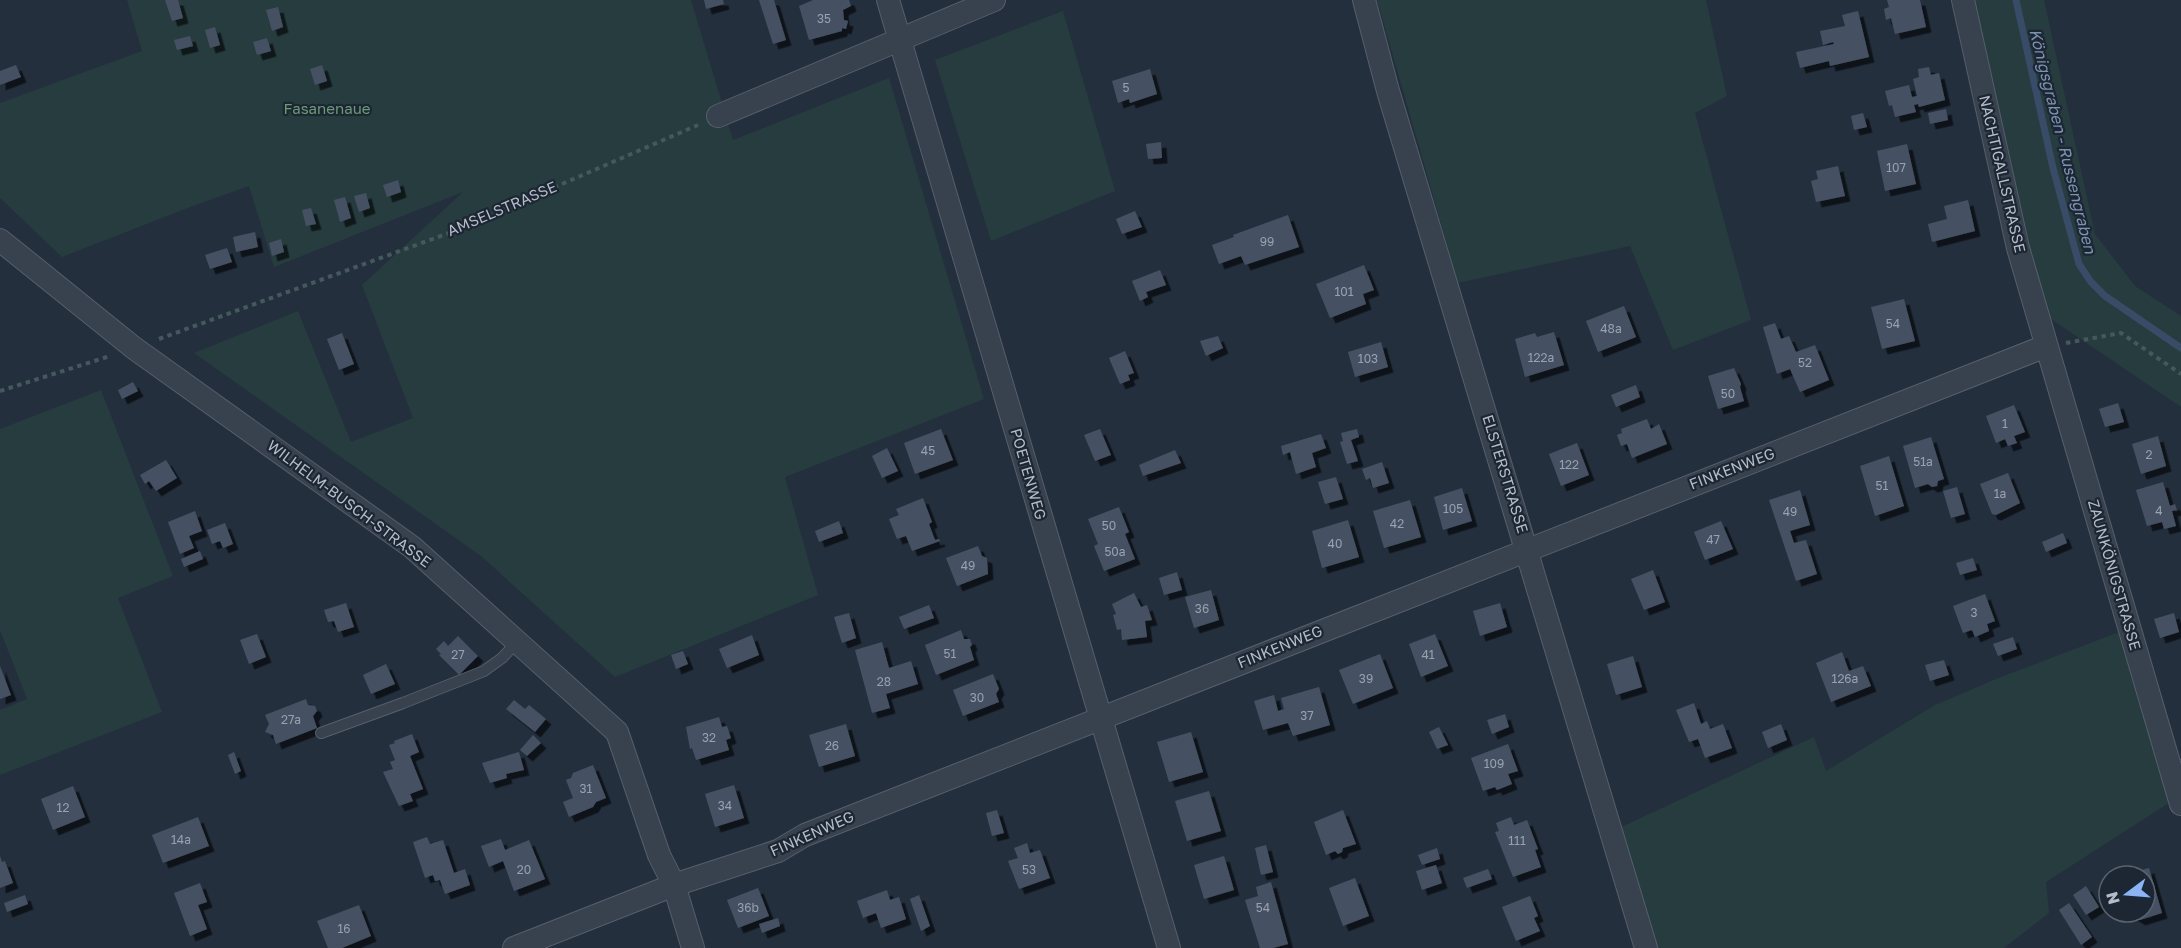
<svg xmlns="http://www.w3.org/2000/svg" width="2181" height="948" font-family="'Golos Text',sans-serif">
	<defs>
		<filter id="shadow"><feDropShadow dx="5.5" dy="5.5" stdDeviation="0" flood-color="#0009"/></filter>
	</defs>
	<rect width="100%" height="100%" fill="#242f3e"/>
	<!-- green -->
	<path fill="#263c3f" d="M127 0H691L733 140 889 78 984 399 785 477 818 595 615 677 481 556 194 353 298 311 351 442 413 418 362 285 463 192 274 267 249 186 190 207 62 257 0 198V103L142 51Z
		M1377 0H1706L1727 96 1695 113 1751 320 1673 350 1630 246 1458 283Z
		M1971 0H2044L2095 234 2135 286 2181 316V407L2048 317 2042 304Z
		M1063 11 1115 191 991 241 935 60Z
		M101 390 173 576 118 598 162 712 0 775V710L27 699 0 630V429Z
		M2127 629 2175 799 2046 882 2049 913 2004 948H1652L1615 830 1814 737 1826 771 1935 705 1996 679Z"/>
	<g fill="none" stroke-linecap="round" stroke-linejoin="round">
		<!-- stream -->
		<path stroke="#394c67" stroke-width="7" d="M2016 0 2053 168 2079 264 2091 282 2105 296 2181 348"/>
	</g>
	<!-- building -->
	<path fill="#455162" filter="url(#shadow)" d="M165 0H178L183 18 172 21Z
		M704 0H723L724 4 706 9Z
		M759 0H774L786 40 773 44Z
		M813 0H849L851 6 843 10 844 20 848 21 846 29 842 28V31L809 40 799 6Z
		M1887 0H1920L1926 27 1895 34 1891 18 1886 20 1884 9 1889 7Z
		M278 7 283 27 272 31 266 10Z
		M1858 11 1869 57 1830 66 1829 61 1800 68 1796 52 1834 44 1833 42 1823 45 1820 31 1845 26 1842 15Z
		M215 27 220 45 210 48 205 30Z
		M190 36 193 46 177 50 174 40Z
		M267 38 271 51 257 55 253 42Z
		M16 65 21 77 0 85V71Z
		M322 65 327 81 315 85 310 69Z
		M1929 67 1931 75 1939 73 1945 100 1919 107 1918 104 1914 105 1916 112 1895 117 1892 105 1889 106 1885 91 1909 85 1912 97 1917 96 1913 79 1919 77 1918 69Z
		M1150 69 1157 94 1130 103 1129 99 1118 103 1112 81Z
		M1946 109 1948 120 1930 124 1928 113Z
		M1863 113 1867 127 1854 130 1851 116Z
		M1161 142 1162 158 1148 159 1146 144Z
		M1907 144 1916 184 1885 191 1877 151Z
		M1838 166 1845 196 1816 202 1811 181 1818 179 1816 171Z
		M398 180 401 192 387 197 383 185Z
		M366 193 370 208 359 212 354 196Z
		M345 197 351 218 340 222 334 200Z
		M1968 200 1975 231 1932 242 1928 224 1947 219 1944 206Z
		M311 208 316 224 306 226 302 210Z
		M1135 211 1142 227 1122 234 1116 219Z
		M1288 215 1299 247 1245 265 1241 256 1219 264 1212 245 1234 237 1233 235Z
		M255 232 258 247 236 252 233 237Z
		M281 239 284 252 272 256 269 243Z
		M227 248 232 262 210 269 205 255Z
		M1364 265 1374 290 1363 294 1366 304 1330 318 1316 284Z
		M1160 270 1166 285 1146 292 1148 297 1140 301 1132 281Z
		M1904 299 1915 341 1882 349 1871 307Z
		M1624 306 1636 337 1598 352 1586 321Z
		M1775 323 1781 339 1789 336 1796 352 1815 345 1829 380 1800 392 1790 369 1777 374 1763 327Z
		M1554 332 1564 365 1525 377 1515 339 1535 333 1537 337Z
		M342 333 354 364 339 370 327 339Z
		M1218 336 1223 348 1206 356 1200 341Z
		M1381 342 1388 367 1355 377 1348 352Z
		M1125 351 1134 373 1128 375 1130 380 1120 384 1109 358Z
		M1734 368 1741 384 1740 387 1744 401 1718 409 1708 376Z
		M133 382 138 391 122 399 118 390Z
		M1636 385 1640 397 1616 407 1611 395Z
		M2118 403 2124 422 2105 427 2099 409Z
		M2014 405 2025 432 2014 436 2017 443 2008 446 2005 439 1996 443 1986 416Z
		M1647 419 1651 429 1659 424 1667 444 1632 458 1627 444 1621 446 1617 435 1622 433 1621 429Z
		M941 429 953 460 915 474 904 443Z
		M1100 429 1111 455 1095 461 1084 435Z
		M1357 429 1359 437 1351 440 1358 461 1347 464 1340 442 1343 441 1341 433Z
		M1321 434 1326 448 1312 453 1316 467 1296 474 1290 452 1283 455 1281 446Z
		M2158 436 2166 466 2141 474 2132 444Z
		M1931 437 1944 479 1938 481 1937 486 1932 487 1928 484 1915 488 1903 446Z
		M1577 443 1589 475 1561 486 1549 454Z
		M887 448 898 471 882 478 872 456Z
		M1175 450 1181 463 1143 476 1139 465Z
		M1889 456 1904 506 1875 516 1860 466Z
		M166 460 177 478 156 491 149 481 145 484 140 475Z
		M1382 462 1389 483 1373 488 1370 478 1366 480 1362 469Z
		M2008 473 2020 503 1996 515 1992 514 1980 484Z
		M1336 477 1343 499 1325 504 1318 482Z
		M2163 482 2170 506 2175 504 2177 510 2172 511 2176 526 2164 529 2162 522 2147 526 2136 490Z
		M1957 487 1965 514 1951 518 1943 491Z
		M1462 488 1472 521 1443 530 1434 497Z
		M1800 490 1810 525 1790 531 1794 543 1806 540 1817 574 1796 581 1769 500Z
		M923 498 932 522 929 524 935 540 939 539 940 541 912 551 906 536 897 539 889 519 899 515 896 509Z
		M1410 500 1421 537 1384 548 1373 511Z
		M1119 507 1129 532 1125 534 1135 559 1104 571 1094 546 1098 544 1088 519Z
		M195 511 202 531 189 536 194 548 180 554 168 522Z
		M1348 520 1359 557 1322 568 1312 531Z
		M839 521 843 533 819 542 815 531Z
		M1721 521 1733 549 1705 560 1694 532Z
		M225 523 233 544 223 548 220 541 212 544 207 530Z
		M2063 533 2067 543 2046 552 2042 542Z
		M978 546 982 556 987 558 988 574 957 586 946 558Z
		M200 551 203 559 184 567 181 559Z
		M1973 558 1977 570 1960 575 1956 563Z
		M1653 570 1665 602 1644 610 1631 579Z
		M1177 572 1182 590 1164 595 1159 578Z
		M1211 590 1219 620 1194 628 1185 597Z
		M1134 593 1141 607 1147 605 1152 620 1145 621 1147 637 1122 640 1121 629 1117 630 1113 615 1116 614 1112 604Z
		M1985 594 1995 621 1987 624 1989 631 1975 637 1972 630 1963 633 1953 606Z
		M346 603 354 627 338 632 334 621 328 622 324 610Z
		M1500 603 1507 627 1480 636 1473 611Z
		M929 605 934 618 904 629 899 617Z
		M849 613 856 638 842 643 834 617Z
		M2174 613 2179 632 2160 638 2154 619Z
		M961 630 964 639H970L972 645 970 647 974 660 936 675 925 645Z
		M257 634 266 657 249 664 240 640Z
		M1435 634 1448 666 1421 677 1409 644Z
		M752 635 759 655 727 668 719 649Z
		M458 636 478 656 459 675 439 655 441 654 436 649 444 641 448 646Z
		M2013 637 2017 649 1998 656 1993 644Z
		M882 642 889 668 911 661 918 684 886 694 890 708 872 713 855 650Z
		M683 651 688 664 676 669 671 655Z
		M1842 652 1849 671 1863 666 1871 686 1831 702 1816 663Z
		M1380 654 1393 688 1353 704 1339 670Z
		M1633 656 1642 687 1616 695 1607 664Z
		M1944 660 1949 675 1930 681 1925 665Z
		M386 664 395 684 371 694 363 675Z
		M0 666 11 695 0 699Z
		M993 674 999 689 996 694 999 702 963 716 953 690Z
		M1319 687 1330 725 1293 736 1288 723 1263 730 1254 701 1274 695 1278 711 1284 709 1281 698Z
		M306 699 308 705 315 706 317 711 313 716 317 728 276 744 273 735 265 732 269 724 265 715Z
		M514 700 525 709 529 705 546 719 535 732 506 709Z
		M1694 703 1701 724 1707 721 1710 729 1723 724 1732 748 1705 758 1698 739 1689 742 1676 710Z
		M1505 714 1509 727 1492 734 1487 720Z
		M719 717 722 727 727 726 731 738 726 740 729 750 696 760 692 748 690 749 686 727Z
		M846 724 855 756 819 767 809 735Z
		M1781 724 1787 740 1768 748 1762 732Z
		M1439 727 1448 745 1437 749 1429 732Z
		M1191 732 1203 772 1169 782 1157 742Z
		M412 734 419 752 410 756 423 789 410 794 413 801 399 806 383 772 393 769 390 762 395 760 389 745 395 743 394 741Z
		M533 735 541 743 527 756 520 750Z
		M1508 744 1518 771 1508 774 1512 784 1497 790 1495 787 1483 791 1471 758Z
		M234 752 241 771 235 774 228 755Z
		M519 752 524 770 506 774 507 778 490 783 482 763Z
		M593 765 606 798 596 802 593 807 569 817 563 802 573 798 566 780 571 778 573 773Z
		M734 785 744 818 715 827 705 794Z
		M73 786 85 817 53 830 41 799Z
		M1209 791 1221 831 1187 841 1175 801Z
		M997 810 1004 833 992 836 986 813Z
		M1343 810 1356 844 1343 848 1342 852 1338 854 1335 851 1326 855 1314 822Z
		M198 817 209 846 163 863 152 835Z
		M1511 817 1514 825 1527 820 1538 849 1535 850 1541 867 1513 877 1495 832 1499 831 1496 823Z
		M427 837 430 844 443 840 454 873 465 869 470 885 445 894 440 880 435 881 433 875 425 878 413 842Z
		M501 839 505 850 529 840 545 879 514 891 503 861 489 867 481 846Z
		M1027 843 1030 853 1040 850 1050 878 1019 889 1008 861 1018 858 1014 848Z
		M1266 845 1273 872 1261 875 1255 848Z
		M1437 848 1440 859 1422 865 1418 855Z
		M0 856 2 862 5 861 13 883 0 888Z
		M1224 856 1234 890 1204 899 1194 865Z
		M1436 865 1442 883 1422 890 1416 871Z
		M2149 868 2162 913 2140 920 2127 912H2145V876L2123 875Z
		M1488 869 1492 879 1467 888 1463 878Z
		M1355 878 1369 916 1343 926 1329 888Z
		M1271 882 1288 944 1273 948H1260L1245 900 1258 896 1256 887Z
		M200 883 207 902 198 905 207 929 190 936 174 893Z
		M2086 886 2099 907 2086 915 2073 895Z
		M758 888 769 916 738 928 727 900Z
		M887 890 890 900 899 897 906 919 881 928 876 913 863 918 857 901Z
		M25 895 28 904 7 912 4 903Z
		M919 895 930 926 921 931 910 899Z
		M1530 896 1538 916 1534 918 1540 931 1516 941 1502 907Z
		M2069 903 2092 937 2081 945 2059 910Z
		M359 905 371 936 342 948H328L317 921Z
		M778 918 780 926 762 933 759 924Z"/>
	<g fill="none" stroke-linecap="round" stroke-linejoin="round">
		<defs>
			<path id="lane" d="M321 733 403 703 484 671 502 658 517 642"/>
			<path id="street" d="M888 0 1169 948
				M1364 0 1388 91 1646 948
				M1963 0 2018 248 2181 804
				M718 116 994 0
				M0 240 134 348 412 547 617 732 659 855 674 885 693 948
				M514 948 674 885 778 851 805 835 2046 346"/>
		</defs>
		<!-- lane casing -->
		<use href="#lane" stroke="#565f6c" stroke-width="12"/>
		<!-- street casing -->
		<use href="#street" stroke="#565f6c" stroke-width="24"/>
		<!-- path -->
		<path stroke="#44595c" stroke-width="4" stroke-dasharray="4.5 4.5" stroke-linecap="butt" d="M159 339 449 233 698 125
			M2066 343 2121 333 2181 374
			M0 391 110 356"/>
		<!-- lane -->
		<use href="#lane" stroke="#38414e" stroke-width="10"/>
		<!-- street -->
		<use href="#street" stroke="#38414e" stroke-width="22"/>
	</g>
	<g text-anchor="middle" stroke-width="4.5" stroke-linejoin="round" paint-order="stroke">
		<!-- number labels -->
		<g font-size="12" fill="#98a1af">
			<text x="824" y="23">35</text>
			<text x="1126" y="92">5</text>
			<text x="1896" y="172">107</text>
			<text x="1267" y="246">99</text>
			<text x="1344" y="296">101</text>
			<text x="1893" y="328">54</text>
			<text x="1611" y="333">48a</text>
			<text x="1541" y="362">122a</text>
			<text x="1368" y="363">103</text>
			<text x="1805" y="367">52</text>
			<text x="1728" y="398">50</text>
			<text x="2005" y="428">1</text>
			<text x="928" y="455">45</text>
			<text x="2149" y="459">2</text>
			<text x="1923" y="466">51a</text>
			<text x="1569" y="469">122</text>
			<text x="1882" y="490">51</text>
			<text x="2000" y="498">1a</text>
			<text x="1453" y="513">105</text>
			<text x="2159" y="515">4</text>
			<text x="1790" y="516">49</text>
			<text x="1397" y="528">42</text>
			<text x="1109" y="530">50</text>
			<text x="1713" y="544">47</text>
			<text x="1335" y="548">40</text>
			<text x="1115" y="556">50a</text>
			<text x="968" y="570">49</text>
			<text x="1202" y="613">36</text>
			<text x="1974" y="617">3</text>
			<text x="950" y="658">51</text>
			<text x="458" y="659">27</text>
			<text x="1428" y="659">41</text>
			<text x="1366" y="683">39</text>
			<text x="1845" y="683">126a</text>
			<text x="884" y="686">28</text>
			<text x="977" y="702">30</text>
			<text x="1307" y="720">37</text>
			<text x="291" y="724">27a</text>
			<text x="709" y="742">32</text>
			<text x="832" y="750">26</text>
			<text x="1494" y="768">109</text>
			<text x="586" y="793">31</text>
			<text x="725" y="810">34</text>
			<text x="63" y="812">12</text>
			<text x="181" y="844">14a</text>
			<text x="1517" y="845">111</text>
			<text x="524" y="874">20</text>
			<text x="1029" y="874">53</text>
			<text x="748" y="912">36b</text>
			<text x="1263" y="912">54</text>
			<text x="344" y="933">16</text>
		</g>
		<!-- park labels -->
		<g font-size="15" fill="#6b9a76" stroke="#1d2633">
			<text x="327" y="114">Fasanenaue</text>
		</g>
		<!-- street labels -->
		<g font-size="15" fill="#b4bcc9" stroke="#1d2633">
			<text transform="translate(2002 174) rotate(77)" y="5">NACHTIGALLSTRASSE</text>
			<text transform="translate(502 209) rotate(-23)" y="5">AMSELSTRASSE</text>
			<text transform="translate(1732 469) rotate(-21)" y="5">FINKENWEG</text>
			<text transform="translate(1028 474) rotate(74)" y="5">POETENWEG</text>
			<text transform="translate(1505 474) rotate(73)" y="5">ELSTERSTRASSE</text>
			<text transform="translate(349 504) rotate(37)" y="5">WILHELM-BUSCH-STRASSE</text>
			<text transform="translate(2114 575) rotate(74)" y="5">ZAUNKÖNIGSTRASSE</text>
			<text transform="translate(1280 647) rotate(-22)" y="5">FINKENWEG</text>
			<text transform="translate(812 834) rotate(-24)" y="5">FINKENWEG</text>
		</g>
		<!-- water labels -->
		<g font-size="16" font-style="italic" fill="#7c92b1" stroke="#1d2633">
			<text transform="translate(2063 141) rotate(76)" y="6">Königsgraben - Russengraben</text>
		</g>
	</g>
	<!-- north arrow -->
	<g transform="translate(2127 894) rotate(254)"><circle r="28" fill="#1d2633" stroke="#59626f" stroke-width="1.5"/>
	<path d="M0-4.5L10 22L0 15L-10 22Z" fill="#8ab4f8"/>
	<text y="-9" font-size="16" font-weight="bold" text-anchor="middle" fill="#b4bcc9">N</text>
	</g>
</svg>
